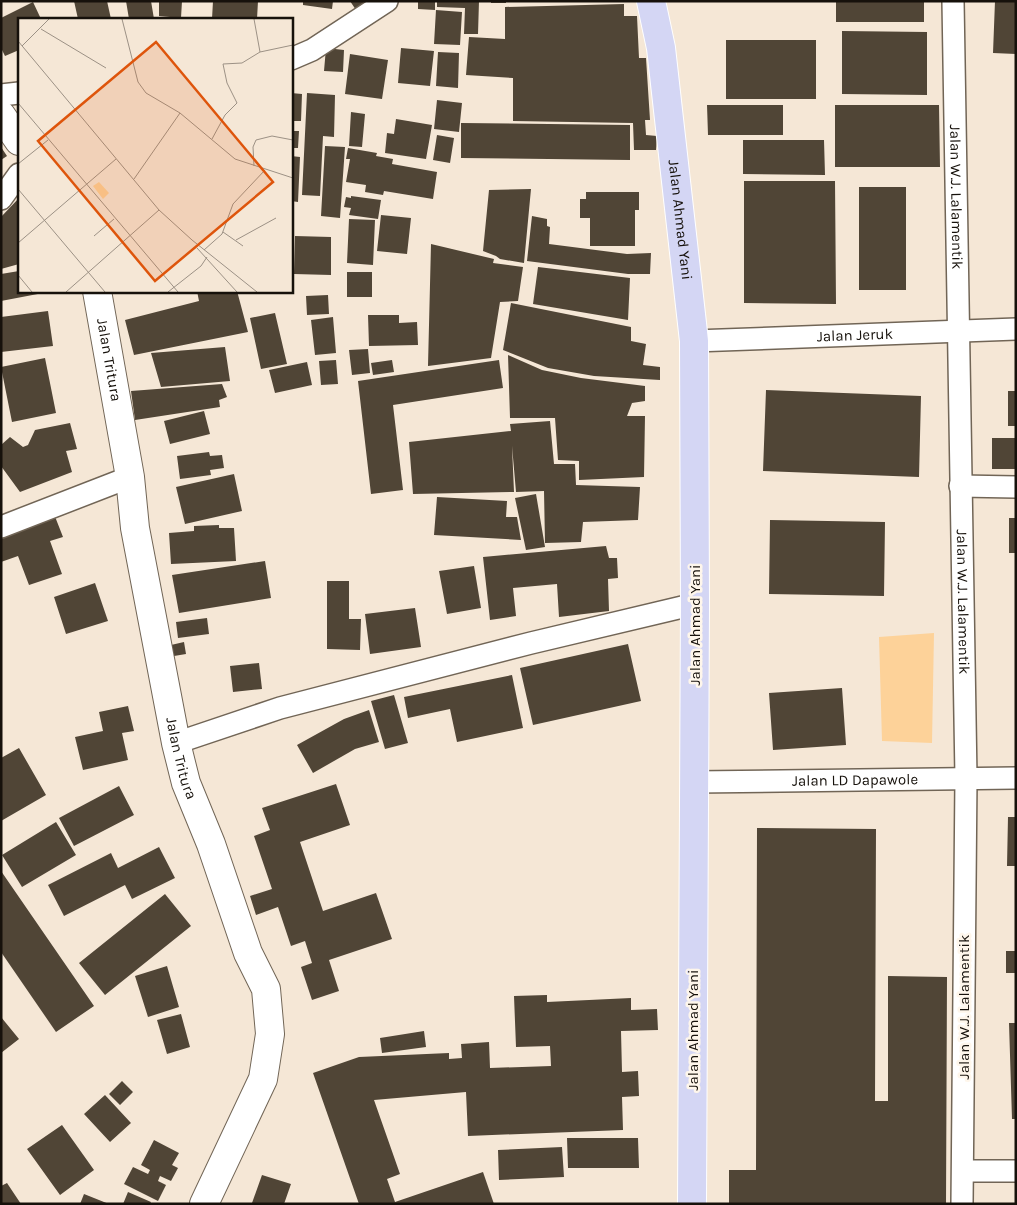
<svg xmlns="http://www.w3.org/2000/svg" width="1017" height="1205" font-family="Karla,sans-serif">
	<rect width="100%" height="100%" fill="#f5e7d6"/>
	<!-- green -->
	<path fill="#fdd299" d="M934 633 932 743 882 741 879 637Z"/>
	<!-- building -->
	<path fill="#504536" d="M74 1H107L111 19H78Z
		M126 1H151L154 19H129Z
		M159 1H182L181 18 159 16Z
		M213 1H258L257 19H212Z
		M303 1H333L332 9 303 5Z
		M350 1H376L358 13Z
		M418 1H435V10L418 9Z
		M437 1H479L478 34H464L465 8 437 7Z
		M491 1H506V3H491Z
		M836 1H924V22H836Z
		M995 1H1016V54L993 53Z
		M33 2 41 19H19V50L5 56 1 48V18Z
		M624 4V16H637L639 58H646L650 120H645L646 135 657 136 656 150H634L633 123 513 121V78L466 75 469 37 505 39V7Z
		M436 10 462 12 460 45 434 44Z
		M842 31 927 32V95L842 94Z
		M726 40H816V99H726Z
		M326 48 344 50 343 72 324 71Z
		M401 48 434 51 430 86 398 83Z
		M438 52 459 53 458 88 436 86Z
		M350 54 388 60 382 99 345 94Z
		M291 93 302 94 301 121H291Z
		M307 93 335 95 334 137 323 136 320 196 302 195Z
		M437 100 462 103 459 132 434 129Z
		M707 105H783V135H708Z
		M835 105H939L940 167H835Z
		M351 112 365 114 362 147 349 146Z
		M396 119 432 125 426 159 385 153 387 133 394 134Z
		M461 123 630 125V160L461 158Z
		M291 131H299L298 148H291Z
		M437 135 454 138 450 163 433 160Z
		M743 140H824L825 175 743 174Z
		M325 146 345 147 340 218 321 216Z
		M1 147 7 156 1 160Z
		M348 148 377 153 376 156 393 159 392 164 437 172 433 199 384 191 383 195 365 192 366 185 346 182 350 159H346Z
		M291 156 300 157 298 202 291 201Z
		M744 181H835L836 304 744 303Z
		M859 187H906V290H859Z
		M531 189 524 263 500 259 496 256 483 251 489 190Z
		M586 192H639V210H635V246H590V218H580V199H586Z
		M351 196 381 200 378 219 349 215 351 208 344 207 346 197 351 198Z
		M19 198V264L1 269V217Z
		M381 215 411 218 407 254 377 251Z
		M532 216 547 219V226L550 227 549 244 627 254 651 253 650 274H628L527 261Z
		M349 219 375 220 373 265 347 263Z
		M295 236 331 237V275L294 274Z
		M431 244 494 259 493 263 523 267 518 301 500 302 491 358 428 366Z
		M538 267 630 278 628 320 533 304Z
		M19 271V291H43V293L1 301V274Z
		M347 272H372V297H347Z
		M197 291H237L248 332 134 355 125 320 199 301Z
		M328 295 329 314 307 315 306 296Z
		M511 303 631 327V341L646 344 643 365 660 367V380L594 376 548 368 503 350Z
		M48 311 53 346 1 352V317Z
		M275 313 287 364 261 369 250 318Z
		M368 315H399V323L417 322 418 345 369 346Z
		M333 317 336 353 315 355 311 320Z
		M225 347 230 381 161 387 151 353Z
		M368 349 370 373 352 375 349 350Z
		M508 355 542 370 581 378 645 386V401L632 403 627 416H645L644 477 579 480V461L558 460 555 418H510Z
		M45 358 56 413 12 422 1 367Z
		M336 360 338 384 321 385 319 361Z
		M392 360 394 372 373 375 371 363Z
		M499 360 503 388 393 405 403 490 371 494 358 381Z
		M307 362 312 385 275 393 269 370Z
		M222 384 227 397 219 400 220 407 135 420 131 391Z
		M766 390 921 396 919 477 763 471Z
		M1008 391H1016V426H1008Z
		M204 411 210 434 170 444 164 421Z
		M550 421 554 464H575L576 485 640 487 638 520 583 522 581 542 545 543 544 491 516 492 512 446 514 492 413 494 409 442 511 431 510 424Z
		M70 423 77 449 66 451 72 472 20 492 1 466V445L10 437 23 447 28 445 35 430Z
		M992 438H1016V469H992Z
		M209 452 210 456 222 455 224 468 210 470 211 475 180 479 177 456Z
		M234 474 242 511 185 524 176 487Z
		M536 494 545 547 526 550 515 498Z
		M437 497 507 501 506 517H517L521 540 434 535Z
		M54 514 63 537 50 541 62 574 29 585 18 556 1 562V532Z
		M1009 518H1016V553H1009Z
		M770 520 885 522 884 596 769 594Z
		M219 525V528H234L236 561 171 564 169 533 194 531V526Z
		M606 546 609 558H617L618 578 608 579 609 611 559 617 557 584 513 588 516 616 490 620 483 557Z
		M265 561 271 598 179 613 172 575Z
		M474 566 481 608 447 614 439 571Z
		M327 581H349V619H361L360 650 327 649Z
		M95 583 108 621 66 634 54 597Z
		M415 608 421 647 370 654 365 614Z
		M207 618 209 634 178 638 176 622Z
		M184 642 186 654 174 656 171 645Z
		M628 644 641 701 533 725 520 668Z
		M259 663 262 689 233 692 230 666Z
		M512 675 523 728 457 742 450 709 408 718 404 697Z
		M842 688 846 745 773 750 769 693Z
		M394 695 408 743 385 749 371 701Z
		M128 706 134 731 122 733 128 760 83 770 75 737 103 731 99 712Z
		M369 710 379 742 355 749 313 773 297 745 344 719Z
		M19 748 46 795 1 821V758Z
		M336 784 350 825 300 842 323 911 376 893 392 939 329 960 339 991 312 1000 301 967 312 963 305 941 291 946 278 907 256 915 250 896 272 889 254 836 270 830 262 808Z
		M119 786 134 815 74 846 59 818Z
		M1008 817H1016V866H1007Z
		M56 822 76 855 22 887 2 855Z
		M757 828 876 829 875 1101H888V976L947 977 946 1204H729V1170H756Z
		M159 847 175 878 132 899 125 885 64 916 48 885 111 853 118 868Z
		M1 871 94 1006 56 1032 1 952Z
		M165 894 191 926 105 995 79 963Z
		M1006 951H1016V973H1006Z
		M167 966 179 1007 148 1017 135 976Z
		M547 995V1002L631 998V1010L657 1009 658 1030 621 1031 622 1072 638 1071 639 1096 622 1097 623 1130 468 1136 466 1092 374 1100 400 1174 387 1179 395 1202 483 1172 494 1204H359L313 1073 359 1057 449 1053V1059L462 1058 461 1044 489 1042 490 1068 551 1066 550 1046 516 1047 514 996Z
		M181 1014 190 1047 167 1054 157 1020Z
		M1 1017 19 1039 1 1053Z
		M1009 1023H1016V1119H1012Z
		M424 1031 426 1047 382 1053 380 1038Z
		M122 1081 133 1092 120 1105 109 1094Z
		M105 1095 131 1123 110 1142 84 1114Z
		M62 1125 94 1170 60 1195 27 1149Z
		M567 1138H638L639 1168H568Z
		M154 1140 179 1153 172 1165 178 1168 171 1181 160 1176 158 1181 166 1185 158 1201 124 1184 133 1167 148 1174 150 1170 141 1165Z
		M562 1147 564 1177 499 1180 498 1150Z
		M262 1175 291 1184 284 1204 252 1203Z
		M7 1183 21 1204H1V1186Z
		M128 1192 151 1202 150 1204H123Z
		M84 1194 109 1204H80Z"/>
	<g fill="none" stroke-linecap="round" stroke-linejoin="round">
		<defs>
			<g id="minor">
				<path id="s1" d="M953 1 966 778 962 1204"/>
				<path d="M291 59 312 50 387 1"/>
				<path d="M1 95 19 93"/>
				<path d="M1 199 19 174"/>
				<path id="s2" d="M694 341 1016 329"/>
				<path d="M960 486 1016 487"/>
				<path d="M1 527 130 477"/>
				<path d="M176 743 280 708 531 643 695 604"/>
				<path id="s3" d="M694 782 1016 778"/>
				<path d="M963 1171H1016"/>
			</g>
			<g id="tertiary">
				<path d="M1 115 19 141"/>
				<path id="s4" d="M97 291 130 477 135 528 176 743 186 783 211 844 248 953 266 989 270 1034 263 1079 204 1204"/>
			</g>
			<g id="trunk">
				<path id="s5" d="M651 1 661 48 694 341 695 604 692 1204"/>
			</g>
		</defs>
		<!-- minor casing -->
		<use href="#minor" stroke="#716556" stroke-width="24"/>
		<!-- tertiary casing -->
		<use href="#tertiary" stroke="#716556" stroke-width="30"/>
		<!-- trunk casing -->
		<use href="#trunk" stroke="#fff" stroke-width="30"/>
		<!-- minor -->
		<use href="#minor" stroke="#fff" stroke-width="21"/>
		<!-- tertiary -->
		<use href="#tertiary" stroke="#fff" stroke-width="28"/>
		<!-- trunk -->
		<use href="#trunk" stroke="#d4d6f4" stroke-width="28"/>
	</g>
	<g text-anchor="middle" stroke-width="5" stroke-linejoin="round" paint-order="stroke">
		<!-- street labels -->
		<g font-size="15" fill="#16110b" stroke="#fef6eb">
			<text dy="5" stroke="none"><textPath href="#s1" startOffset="196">Jalan W.J. Lalamentik</textPath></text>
			<text dy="5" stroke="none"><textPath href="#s5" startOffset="221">Jalan Ahmad Yani</textPath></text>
			<text dy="5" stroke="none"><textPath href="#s2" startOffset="161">Jalan Jeruk</textPath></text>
			<text dy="5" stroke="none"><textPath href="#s4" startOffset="70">Jalan Tritura</textPath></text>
			<text dy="5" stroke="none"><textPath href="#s1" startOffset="601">Jalan W.J. Lalamentik</textPath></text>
			<text transform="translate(695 625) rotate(-90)" y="5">Jalan Ahmad Yani</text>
			<text dy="5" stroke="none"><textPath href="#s4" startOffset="475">Jalan Tritura</textPath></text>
			<text dy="5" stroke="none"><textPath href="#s3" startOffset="161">Jalan LD Dapawole</textPath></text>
			<text transform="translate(964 1007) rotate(-90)" y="5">Jalan W.J. Lalamentik</text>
			<text transform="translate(693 1030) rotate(-90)" y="5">Jalan Ahmad Yani</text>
		</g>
	</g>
	<!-- overview -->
	<g transform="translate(18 18)">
		<rect width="275" height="275" fill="#f5e7d6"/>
		<path d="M81 164 91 175 85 181 75 168Z" fill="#fdd299"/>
		<path fill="none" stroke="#9c9185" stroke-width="1" d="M104 1 120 64 128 75 162 95 217 141 275 160M23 11 88 50M0 23 141 192 174 222 239 274M4 28 31 1M242 34 275 27M0 85 160 274M194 121 207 97 219 85 209 65 205 46 224 45 242 34 236 1M0 146 30 122M236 148 235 129 238 122 254 118 275 122M116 161 162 95M0 171 87 274M205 214 225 228M76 218 96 201M218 222 258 200M0 225 98 141M179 230 219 274M186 232 204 216 215 186 247 152M0 257 14 274M48 274 141 192M150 274 183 248 189 239"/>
		<path fill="#de550c" fill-opacity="0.15" stroke="#de550c" stroke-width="2.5" d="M138 24 255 164 137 263 20 123Z"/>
		<rect width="275" height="275" fill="none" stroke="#16110b" stroke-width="2.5"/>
	</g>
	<!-- border -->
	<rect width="1017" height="1205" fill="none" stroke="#16110b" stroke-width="5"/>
</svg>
